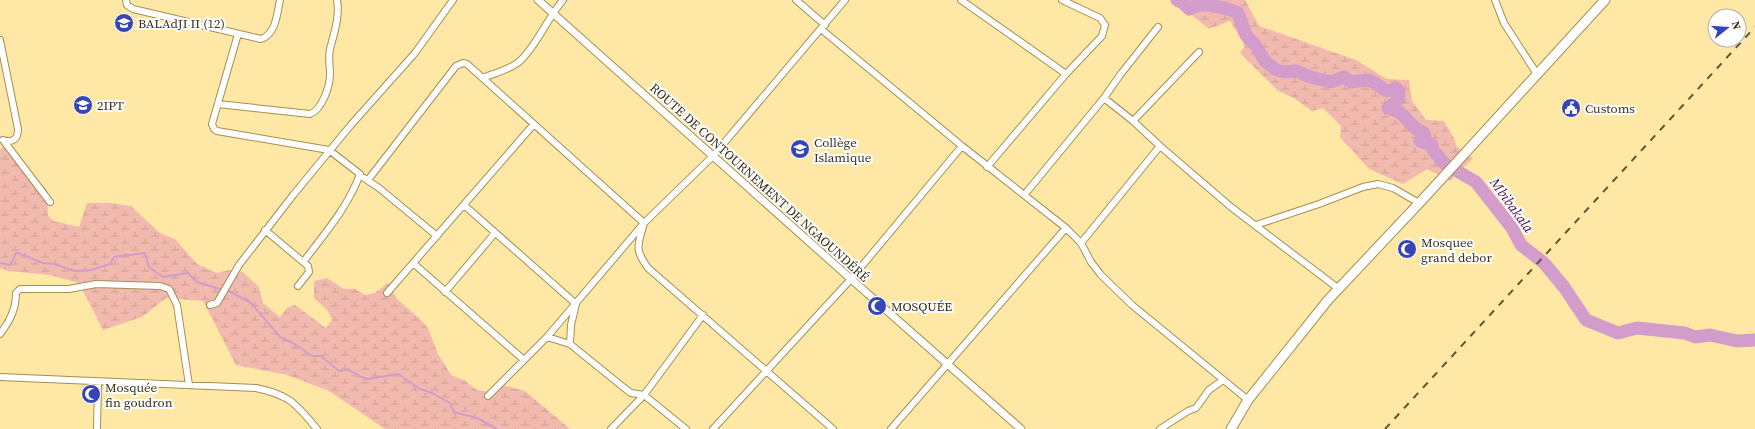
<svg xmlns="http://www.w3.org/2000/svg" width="1755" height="429" font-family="'Source Serif 4',serif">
	<defs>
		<pattern id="wetland-marsh" width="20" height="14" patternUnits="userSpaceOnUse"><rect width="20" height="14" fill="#f2baaf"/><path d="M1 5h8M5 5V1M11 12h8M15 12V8" fill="none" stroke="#d0a096"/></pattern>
	</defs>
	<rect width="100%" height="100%" fill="#ffe8a6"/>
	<!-- wetland -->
	<path fill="url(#wetland-marsh)" d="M1173 0H1245L1259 26 1356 60 1387 79 1409 80 1412 101 1426 120 1444 121 1454 138 1457 147 1473 158 1450 181 1427 169 1403 184 1369 169 1340 137 1341 126 1323 108 1312 111 1294 98 1278 91 1240 53 1245 46 1230 21 1209 29Z
		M8 141 36 179 47 190 48 216 54 221 79 227 87 203H110L131 206 160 233 175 239 197 264 217 273 229 270 243 272 259 287 263 303 280 317 287 308 295 305 326 328 332 320 328 311 314 298V281L327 278 344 289H355L365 295 375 293 388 283 397 299 419 318 428 328 438 354 452 376 464 380 477 390 489 392 503 385 525 391 570 429H385L329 391 287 375 236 365 203 301 166 298 142 317 103 330 79 283 50 275 8 271 0 268V150Z"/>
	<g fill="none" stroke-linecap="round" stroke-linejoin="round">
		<!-- stream -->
		<path stroke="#d29ccb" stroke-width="2" d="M0 263 10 265 16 253H18L43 263 54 264 75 271 91 270 110 264 114 257 145 253 149 267 163 277 188 273 197 282 223 290
			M227 290 251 303 280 337 293 343 312 356H321L339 371 349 370 361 377 368 379 398 374 420 389 432 393 450 403 454 412 477 418 497 429"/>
		<!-- river -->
		<path stroke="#d29ccb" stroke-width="13" d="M1177 0 1183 3 1189 9C1192 7 1196 5 1201 5 1208 4 1231 9 1238 13L1246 35 1256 46 1265 61 1276 70 1285 72 1296 71 1310 77 1331 82 1344 77 1351 82C1374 78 1370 80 1386 91L1397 89 1399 93 1398 100 1388 108 1401 113 1415 128 1424 133 1425 137 1420 141 1432 145 1433 150 1445 164 1476 182 1512 228 1521 245 1544 263 1564 287 1586 320 1618 333 1637 328 1685 333 1695 337 1710 335 1737 341 1755 340"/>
		<defs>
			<path id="minor" d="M126 0 127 5 133 9 261 39C276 34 277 14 280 0
				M796 0 825 25
				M961 0 1066 74
				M1495 0 1504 23 1537 74
				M238 34 212 124 214 129 217 131 329 150 360 174C348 207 325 233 304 261
				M0 40 18 129C18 139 13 143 3 140
				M483 78C494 73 510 70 520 61 537 45 547 19 563 0
				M218 104 310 114C322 110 330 86 330 74 330 66 328 57 330 49 334 33 340 17 337 0
				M1133 121 1199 52
				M3 140 50 202
				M962 146 1066 228
				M1160 146 1231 207 1339 289
				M987 167 1066 74 1102 36 1105 25 1100 18 1062 0
				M364 178 379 188 437 236
				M368 180 456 66 463 63 467 64 644 223C638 245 634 249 648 268L833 429
				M1025 194 1104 98 1120 75 1158 27
				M464 205 576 304 571 325 570 344
				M1256 225 1319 204 1363 187 1378 184 1393 188 1419 203
				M265 230 308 266 309 272 298 286
				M1081 243 1160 146 1133 121 1104 98
				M413 263 524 360
				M445 292 495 233
				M387 293 534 124
				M210 305 217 303 239 265 294 194 350 126 415 53 453 0
				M0 334C10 321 16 309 16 293L20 289H69L96 284 160 286 169 289 177 305 189 385
				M547 337 570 344 623 387 631 393 644 395 686 429
				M0 377 256 388C290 395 296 404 317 429
				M488 396 547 337 644 223 713 156 845 0
				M97 429 98 382
				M611 429 644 395 703 315
				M713 429 851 279 962 146 821 29
				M891 429 1066 228 1081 243 1091 262 1101 275 1132 305 1248 400
				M1160 429 1188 411 1196 408 1209 390 1223 380"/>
			<path id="tertiary" d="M538 0 851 279 1021 429"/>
			<path id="primary" d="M1231 429 1248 400 1328 300 1424 198 1605 0"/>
		</defs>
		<!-- minor casing -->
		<use href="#minor" stroke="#a58f50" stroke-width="8"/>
		<!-- tertiary casing -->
		<use href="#tertiary" stroke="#a58f50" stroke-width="9"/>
		<!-- primary casing -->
		<use href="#primary" stroke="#a58f50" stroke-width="11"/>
		<!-- minor -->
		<use href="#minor" stroke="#fff" stroke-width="6"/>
		<!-- tertiary -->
		<use href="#tertiary" stroke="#fff" stroke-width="7"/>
		<!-- primary -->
		<use href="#primary" stroke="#fff" stroke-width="9"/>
		<!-- rail -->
		<path stroke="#605532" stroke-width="2" stroke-dasharray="7 7" stroke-linecap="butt" d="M1385 429 1755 27"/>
	</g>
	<!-- icons -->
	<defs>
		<symbol id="school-disc" viewBox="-11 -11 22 22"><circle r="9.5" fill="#3545b7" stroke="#fff"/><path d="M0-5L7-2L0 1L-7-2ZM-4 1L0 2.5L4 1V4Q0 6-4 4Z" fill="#fff"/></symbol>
		<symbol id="university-disc" viewBox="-11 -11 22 22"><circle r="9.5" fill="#3545b7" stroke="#fff"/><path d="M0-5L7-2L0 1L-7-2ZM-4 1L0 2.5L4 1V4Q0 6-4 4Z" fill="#fff"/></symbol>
		<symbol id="civic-disc" viewBox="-11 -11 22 22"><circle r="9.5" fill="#3545b7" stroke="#fff"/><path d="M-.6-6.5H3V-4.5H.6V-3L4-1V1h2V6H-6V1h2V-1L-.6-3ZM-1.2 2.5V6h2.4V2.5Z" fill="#fff"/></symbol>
		<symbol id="mosque-disc" viewBox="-11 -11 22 22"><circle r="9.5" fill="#3545b7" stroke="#fff"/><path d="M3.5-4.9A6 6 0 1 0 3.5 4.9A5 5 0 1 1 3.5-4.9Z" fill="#fff"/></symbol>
	</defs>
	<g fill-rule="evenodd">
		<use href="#school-disc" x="113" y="12" width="22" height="22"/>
		<use href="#university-disc" x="72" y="94" width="22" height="22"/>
		<use href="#civic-disc" x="1560" y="97" width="22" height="22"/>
		<use href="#school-disc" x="789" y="138" width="22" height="22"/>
		<use href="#mosque-disc" x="1396" y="238" width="22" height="22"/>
		<use href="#mosque-disc" x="866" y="295" width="22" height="22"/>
		<use href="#mosque-disc" x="80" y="383" width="22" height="22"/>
	</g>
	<g text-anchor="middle" stroke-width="4" stroke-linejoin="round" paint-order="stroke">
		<!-- poi labels -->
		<g font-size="13" fill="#3c3318" stroke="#fff" text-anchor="start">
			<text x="138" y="28">BALAdJI II (12)</text>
			<text x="97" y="110">2IPT</text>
			<text x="1585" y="113">Customs</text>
			<text x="814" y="147">Collège<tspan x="814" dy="15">Islamique</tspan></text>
			<text x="1421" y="247">Mosquee<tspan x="1421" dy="15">grand debor</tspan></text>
			<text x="891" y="311">MOSQUÉE</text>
			<text x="105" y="392">Mosquée<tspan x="105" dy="15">fin goudron</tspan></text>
		</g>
		<!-- street labels -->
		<g font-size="13" fill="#3c3318" stroke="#fff">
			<text transform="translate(760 182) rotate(42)" y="5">ROUTE DE CONTOURNEMENT DE NGAOUNDÉRÉ</text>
		</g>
		<!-- water labels -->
		<g font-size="14" font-style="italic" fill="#54144f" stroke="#fff">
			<text transform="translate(1512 205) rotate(54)" y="5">Mbibakala</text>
		</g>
	</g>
	<!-- north arrow -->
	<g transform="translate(1727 28) rotate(73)"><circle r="19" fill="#ffffff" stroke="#b1ada3"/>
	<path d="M0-3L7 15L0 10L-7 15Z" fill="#3545b7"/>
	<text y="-6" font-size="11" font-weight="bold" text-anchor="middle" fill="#3c3318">N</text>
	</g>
</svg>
